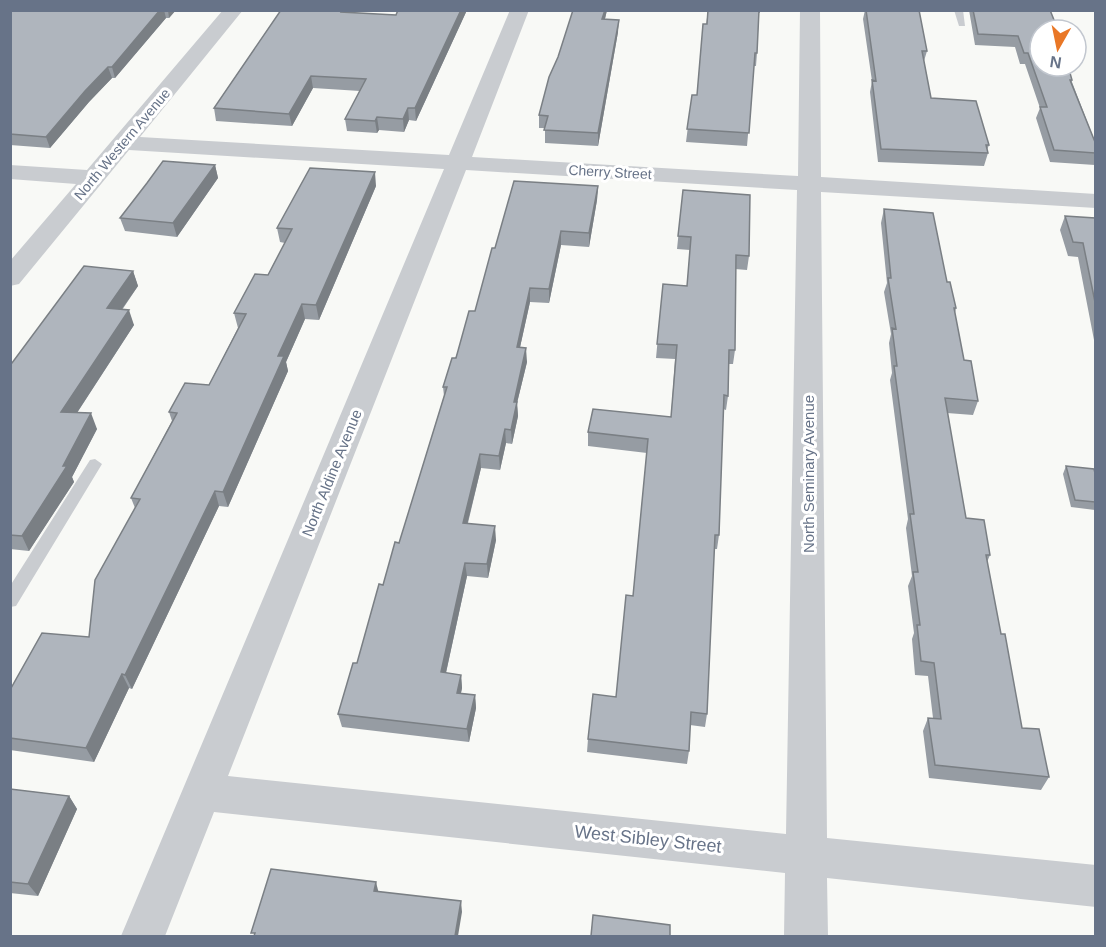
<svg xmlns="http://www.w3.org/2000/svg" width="1106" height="947" font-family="Arial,sans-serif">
	<rect width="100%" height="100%" fill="#f8f9f6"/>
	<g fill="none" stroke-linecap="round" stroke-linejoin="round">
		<!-- lane -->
		<path fill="#c9ccd0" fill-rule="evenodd" d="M954 10H963L965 26H959Z
			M95 459 102 464 16 606 10 607V586L90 460Z"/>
		<!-- street -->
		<path fill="#c9ccd0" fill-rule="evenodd" d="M223 10H243L140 137 449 155 510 10H529L472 157 798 176 800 10H820L821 177 1096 194V208L821 192 827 838 1096 865V907L827 878 828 936H784L785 873 214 812 165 936H121L444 169 129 150 19 284 10 286V261L76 184 10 179V165L87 170ZM466 170 797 190 786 834 228 776Z"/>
	</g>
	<!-- wall -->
	<path fill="#969ca3" d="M10 10H176L169 18H166L115 78H112L89 102 50 148 10 145Z
		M281 10H350L349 13 396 15 467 10 416 121 409 120 404 132 379 130 377 133 347 131 345 119 360 91 313 88 292 126 216 121 214 108Z
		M607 10 605 19 618 32 598 146 545 143V128H539V115Z
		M708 10H760V13H759L757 53 756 66H754L747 146 686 142 692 95H697Z
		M865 10H919L927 51 924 61 931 98 989 145 987 150 988 153 984 166 878 162 870 92 872 81 863 19Z
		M969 10H1050L1040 30 1072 80V82L1095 142V165L1050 162 1036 118 1040 108 1025 64H1020L1015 47 975 45Z
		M215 165 218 178 177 237 125 231 120 218Z
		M376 186 319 320 305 319 286 362 288 371 228 507 219 506 132 689 129 688 94 762 10 750V690L89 637 135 508 131 498 172 421 169 412 209 385 238 328 234 313 268 275 285 243 280 242 277 228Z
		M598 186 597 200 589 247 561 245 549 303 530 302 520 347 527 362 517 403 518 416 512 444 506 443 500 470 481 468 468 523 496 540 488 578 467 576 446 673 461 675 462 688 461 693 475 695 476 708 469 742 342 727 338 714 357 663 383 585 399 543 444 396 443 387 475 311 495 248Z
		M683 190 749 256 747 270 735 269V350L733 364H729L728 396 726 410 723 409 719 535 717 549H714L707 714 705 727 690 725 689 751 687 764 587 752 588 739 616 697 633 596 647 453 588 446V432L671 417 675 359 656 358 663 284 687 286 690 250 677 249Z
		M884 209 947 282 956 308 955 313 964 360 978 401 973 415 947 413 966 518 990 555 987 562 1001 634 1022 728 1049 777 1041 790 929 778 923 731 928 718H933L928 676 915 675 912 639 914 633 908 586 912 576 906 528 908 519 890 380 892 373 889 343 891 334 884 292 887 283 881 223Z
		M1065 216 1095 218V340H1094L1078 257 1068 256 1060 230Z
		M133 271 138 286 122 310 134 325 77 413 97 429 72 477 74 482 29 551 10 549V363H12Z
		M1066 466 1095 473V510L1071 507 1063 474Z
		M10 789 69 796 77 809 38 896 10 893Z"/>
	<!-- shaded-wall -->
	<path fill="#7a7f84" d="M160 10H164L166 18 115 78 112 67Z
		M168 10H176L169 18Z
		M342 10H350L342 24 341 12Z
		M461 10H467L416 121 415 108Z
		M605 10H607L602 31V19Z
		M619 20 618 32 598 146V133Z
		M108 67 112 78 89 102 50 148 46 137 85 91Z
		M311 76 313 88 292 126 289 114Z
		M408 108 409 120 404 132 403 119Z
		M377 117 379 130 377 133 375 121Z
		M215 165 218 178 177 237 173 223Z
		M375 172 376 186 319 320 316 305Z
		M598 186 597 200 589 247V233Z
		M561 231V245L549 303V289Z
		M133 271 138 286 112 323 107 308Z
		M530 288V302L517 361V347Z
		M302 304 305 319 286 362 288 371 228 507 223 492 278 356Z
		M129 310 134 325 67 428 61 412Z
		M526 348 527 362 517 403 518 416 512 444 511 430 514 402Z
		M91 413 97 429 72 477 74 482 29 551 22 536 63 466Z
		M505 429 506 443 500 470 499 456Z
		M480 454 481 468 464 537 463 523Z
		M215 491 219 506 132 689 125 675Z
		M495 526 496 540 488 578 487 564Z
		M465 563 467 576 443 686 441 672Z
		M122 674 129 688 94 762 86 748Z
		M461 675 462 688 458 706 457 693Z
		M475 695 476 708 469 742 467 729Z
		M69 796 77 809 38 896 28 884Z
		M376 882 379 894 374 891Z
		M461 901 462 912 458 936H455Z"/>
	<!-- building -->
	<path fill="#afb5bd" stroke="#7a7f84" stroke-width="1.5" d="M10 10H160L112 67H108L85 91 46 137 10 134Z
		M281 10H342L341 12 396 15 398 10H461L415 108H408L403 119 377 117 375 121 345 119 366 79 311 76 289 114 214 108Z
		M573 10H605L602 19 619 20 598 133 544 130 548 116 539 115 549 77 558 57Z
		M708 10H759L757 53H755L749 133 687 129 692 95H697L703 24H707Z
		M866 10H919L927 51H922L931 98 976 101 989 145H986L988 153 881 149 872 80 876 81Z
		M973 10H1050L1058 30H1040V66H1068L1072 80H1070L1095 142V153L1054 150 1040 107H1047L1028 53H1024L1018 36 978 34Z
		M163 161 215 165 173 223 120 218 147 183Z
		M310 168 375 172 316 305 302 304 278 356H284L223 492 215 491 125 675 122 674 86 748 10 738V690L42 633 89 637 95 580 140 499 131 498 177 413 169 412 185 383 209 385 246 314 234 313 255 274 268 275 292 229 277 228Z
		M514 181 598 186 589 233 561 231 549 289 530 288 517 347 526 348 514 402H517L511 430 505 429 499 456 480 454 463 523 495 526 487 564 465 563 441 672 461 675 457 693 475 695 467 729 338 714 353 663H357L379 584 383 585 395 542 399 543 447 387H443L452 358H456L469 311H475L492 248H495Z
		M683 190 750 195 749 256 736 255 735 350H729L728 396 724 395 719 535H715L707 714 691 712 689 751 588 739 593 694 616 697 626 595 633 596 648 439 588 432 593 409 671 417 677 345 657 344 663 284 687 286 691 237 678 236Z
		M884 209 933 213 947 282H950L956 308H954L964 360 971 361 978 401 945 398 966 518 984 520 990 555H986L1001 634H1005L1022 728 1039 729 1049 777 935 765 928 718 941 719 934 663 921 661 917 625H920L913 572H918L910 514H914L894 366H897L892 328 896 329 888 278H891Z
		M1065 216 1095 218V302L1083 243 1073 242Z
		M84 266 133 271 107 308 129 310 61 412 91 413 63 466H67L22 536 10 535V363H12Z
		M1066 466 1094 469 1095 473V502L1075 500Z
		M10 789 69 796 28 884 10 882Z
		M271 869 376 882 374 891 461 901 455 936H254L255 933H251Z
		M593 915 670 925V936H591Z"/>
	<g text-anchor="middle" stroke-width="6" stroke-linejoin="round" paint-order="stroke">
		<!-- far-street labels -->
		<g font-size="14" fill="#677388" stroke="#fff">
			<text transform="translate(122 144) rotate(-50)" y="5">North Western Avenue</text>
			<text transform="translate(610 172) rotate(3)" y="5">Cherry Street</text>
		</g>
		<!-- street labels -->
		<g font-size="15" fill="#677388" stroke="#fff">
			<text transform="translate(332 473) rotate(-68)" y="5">North Aldine Avenue</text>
			<text transform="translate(809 474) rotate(-90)" y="5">North Seminary Avenue</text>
		</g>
		<!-- near-street labels -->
		<g font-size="18" fill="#677388" stroke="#fff">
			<text transform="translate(648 839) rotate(6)" y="6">West Sibley Street</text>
		</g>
	</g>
	<!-- border -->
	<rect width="1106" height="947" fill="none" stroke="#677388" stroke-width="24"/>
	<!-- north arrow -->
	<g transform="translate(1058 48) rotate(189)"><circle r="28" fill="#ffffff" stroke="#c2c7cf" stroke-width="1.5"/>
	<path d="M0-4.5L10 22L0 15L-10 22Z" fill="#e97726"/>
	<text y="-9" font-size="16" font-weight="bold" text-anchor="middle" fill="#677388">N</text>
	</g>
</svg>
